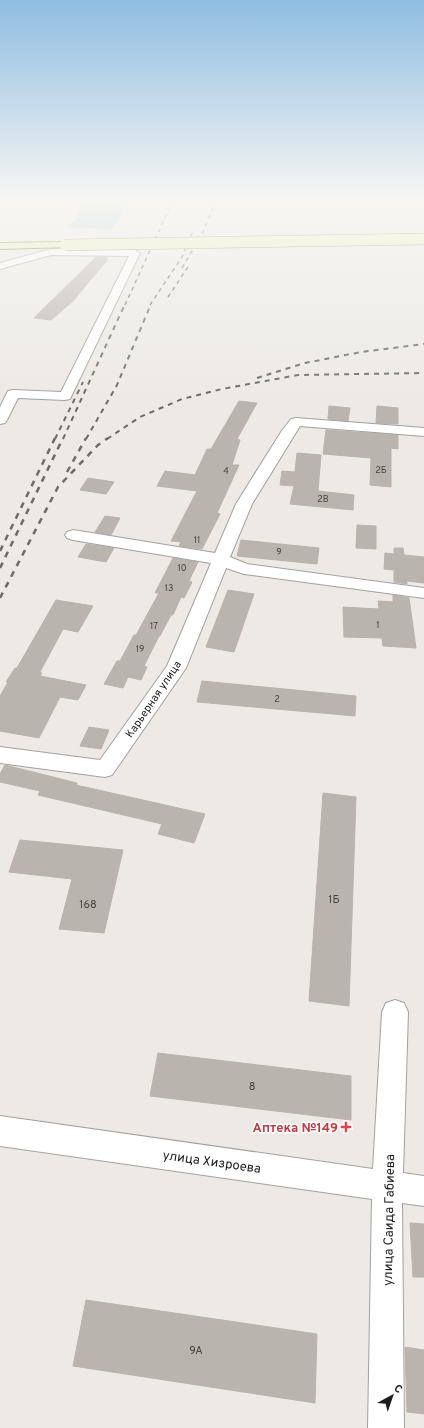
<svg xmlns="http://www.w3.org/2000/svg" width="424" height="1428" font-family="Overpass,sans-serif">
	<rect width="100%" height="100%" fill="#edeae5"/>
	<!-- water -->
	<path fill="#aacbd6" d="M84 198H131L111 230 68 227 77 218Z"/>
	<!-- building -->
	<path fill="#bab4ae" stroke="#bdb2a9" d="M96 257H106L108 259 73 301 51 320 34 318Z
		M239 401 257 403 237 439 240 440 232 465H239L217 513 220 514 202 549 179 546 181 542 171 541 197 491 157 486 165 471 195 475 207 449H211Z
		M329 406 350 408 348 421 328 419Z
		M377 406 398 408V424L376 423Z
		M326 430 398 435V449L391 448V487L370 485 371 458 323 454Z
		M297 453 321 455 318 491 354 495 353 510 290 504 294 486 280 485 282 471 295 472Z
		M88 478 114 482 106 494 80 490Z
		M105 516 120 518 111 535 95 532Z
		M357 525 376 526V549L356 548Z
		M241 540 319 548 317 564 237 556Z
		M86 544 114 548 106 562 78 557Z
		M394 548H403L404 555 424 557V583L407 581V584L394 582V570L384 569 385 553 394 554Z
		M173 558 198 562 189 581 192 582 184 598 181 597 173 615H171L160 636H159L144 666 147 667 141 680 128 677 123 688 104 684 117 661H120L134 635H136L159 593H155Z
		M228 590 254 594 234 652 206 647Z
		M393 595 409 598 416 648 383 646 382 638 344 637 343 607 379 609 378 601 393 602Z
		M56 600 93 606 78 632 63 629 40 672 42 673 40 676 86 685 78 700 60 697 39 738 0 731V696L8 682H6L15 668H17Z
		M202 681 356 696 355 716 197 702Z
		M89 727 109 730 101 749 80 746Z
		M5 765 77 783 76 785 205 814 194 843 158 834 162 824 38 795 40 791 0 782V774Z
		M323 793 356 797 349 1006 309 1001Z
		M20 840 123 850 104 933 59 929 72 879 9 872Z
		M158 1053 351 1076V1120L150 1096Z
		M410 1223 424 1224V1277H413Z
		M86 1300 317 1334 315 1403 73 1366Z
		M405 1347 424 1350V1414L407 1412Z"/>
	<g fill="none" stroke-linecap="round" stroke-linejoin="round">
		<defs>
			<path id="street" d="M51 249 135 250 140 253 70 399 65 400 18 398 7 420 5 423 0 424V407L8 391 13 390 61 392 129 256 51 255 0 269V263Z
				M296 418 424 428V436L300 426 252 504 230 557 247 564 424 588V598L244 574 226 568 186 668 112 775 105 777 0 763V747L100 760 167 666 211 563 73 540 67 538 65 535 67 532 73 530 215 553 236 504 281 432 291 419Z
				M395 1000 404 1003 408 1012 403 1173 424 1176V1206L402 1203 404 1428H368L372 1199 0 1146V1116L373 1169 382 1012 386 1003Z"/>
			<path id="secondary" d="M65 242 69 243 70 245 69 247 0 249V243Z"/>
		</defs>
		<!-- street casing -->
		<use href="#street" stroke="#a1a1a1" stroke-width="2"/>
		<!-- secondary casing -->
		<use href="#secondary" stroke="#5d6811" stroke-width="2"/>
		<!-- street -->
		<use href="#street" fill="#fff" fill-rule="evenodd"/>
		<!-- secondary -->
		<use href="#secondary" fill="#eef2be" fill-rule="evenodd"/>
		<!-- rail-far2 -->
		<path stroke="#6b6b6b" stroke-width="1.5" stroke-dasharray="4 4" stroke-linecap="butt" d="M182 268 202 234 217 198
			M168 297 190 264
			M125 305 174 198
			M150 305 182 257 193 231"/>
		<!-- rail-far1 -->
		<path stroke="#6b6b6b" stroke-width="2" stroke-dasharray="5 5" stroke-linecap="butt" d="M257 378 305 363 361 352 424 344
			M55 439 83 382
			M63 439 125 304
			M86 439 117 385 151 304
			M107 439 140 417 182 399 222 389 298 375 424 373"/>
		<!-- rail -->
		<path stroke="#6b6b6b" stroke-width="2.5" stroke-dasharray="6 6" stroke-linecap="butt" d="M67 472 86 438
			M0 551 55 438
			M0 568 63 438
			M0 598 58 487 98 445 108 438"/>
		<defs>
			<path id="secondary-bridge" d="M65 245 424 239"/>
		</defs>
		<!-- secondary-bridge casing -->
		<use href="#secondary-bridge" stroke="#5d6811" stroke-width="12" stroke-linecap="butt"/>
		<!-- secondary-bridge -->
		<use href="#secondary-bridge" stroke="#eef2be" stroke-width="11"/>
	</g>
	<!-- sky -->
	<linearGradient id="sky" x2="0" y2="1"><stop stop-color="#8fbde1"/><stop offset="0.5" stop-color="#f7f6f3"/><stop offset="1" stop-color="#f7f6f3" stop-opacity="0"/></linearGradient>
	<rect width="424" height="398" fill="url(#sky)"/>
	<!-- markers -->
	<path fill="#e0444e" stroke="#fff" stroke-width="1.5" d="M344 1121h4v4h4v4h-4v4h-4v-4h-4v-4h4z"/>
	<g text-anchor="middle" stroke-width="3" stroke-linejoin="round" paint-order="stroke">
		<!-- number labels -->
		<g font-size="9" fill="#444341">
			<text x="381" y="473">2Б</text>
			<text x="226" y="474">4</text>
			<text x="323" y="502">2В</text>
			<text x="197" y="543">11</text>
			<text x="279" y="555">9</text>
			<text x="182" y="571">10</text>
			<text x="169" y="591">13</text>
			<text x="378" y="628">1</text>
			<text x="154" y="629">17</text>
			<text x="140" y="652">19</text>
			<text x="277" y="702">2</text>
		</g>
		<!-- street labels -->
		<g font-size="11" fill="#1d1d1d" stroke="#fff">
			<text transform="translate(153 699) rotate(-56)" y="4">Карьерная улица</text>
		</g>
		<!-- near-number labels -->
		<g font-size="11" fill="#444341">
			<text x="334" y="903">1Б</text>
			<text x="88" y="908">168</text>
			<text x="252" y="1090">8</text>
			<text x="196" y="1354">9А</text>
		</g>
		<!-- near-health labels -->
		<g font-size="13" font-weight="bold" fill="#be3a42" stroke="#fff" text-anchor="end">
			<text x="338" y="1132">Аптека №149</text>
		</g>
		<!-- near-street labels -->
		<g font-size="13" fill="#1d1d1d" stroke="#fff">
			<text transform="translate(212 1161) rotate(8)" y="5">улица Хизроева</text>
			<text transform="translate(388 1220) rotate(-89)" y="5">улица Саида Габиева</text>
		</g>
	</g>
	<!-- north arrow -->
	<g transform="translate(392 1396) rotate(40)" stroke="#ffffff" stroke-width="3" paint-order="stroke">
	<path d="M0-3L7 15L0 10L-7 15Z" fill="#1d1d1d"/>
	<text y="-6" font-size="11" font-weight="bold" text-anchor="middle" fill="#1d1d1d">С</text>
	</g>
</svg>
